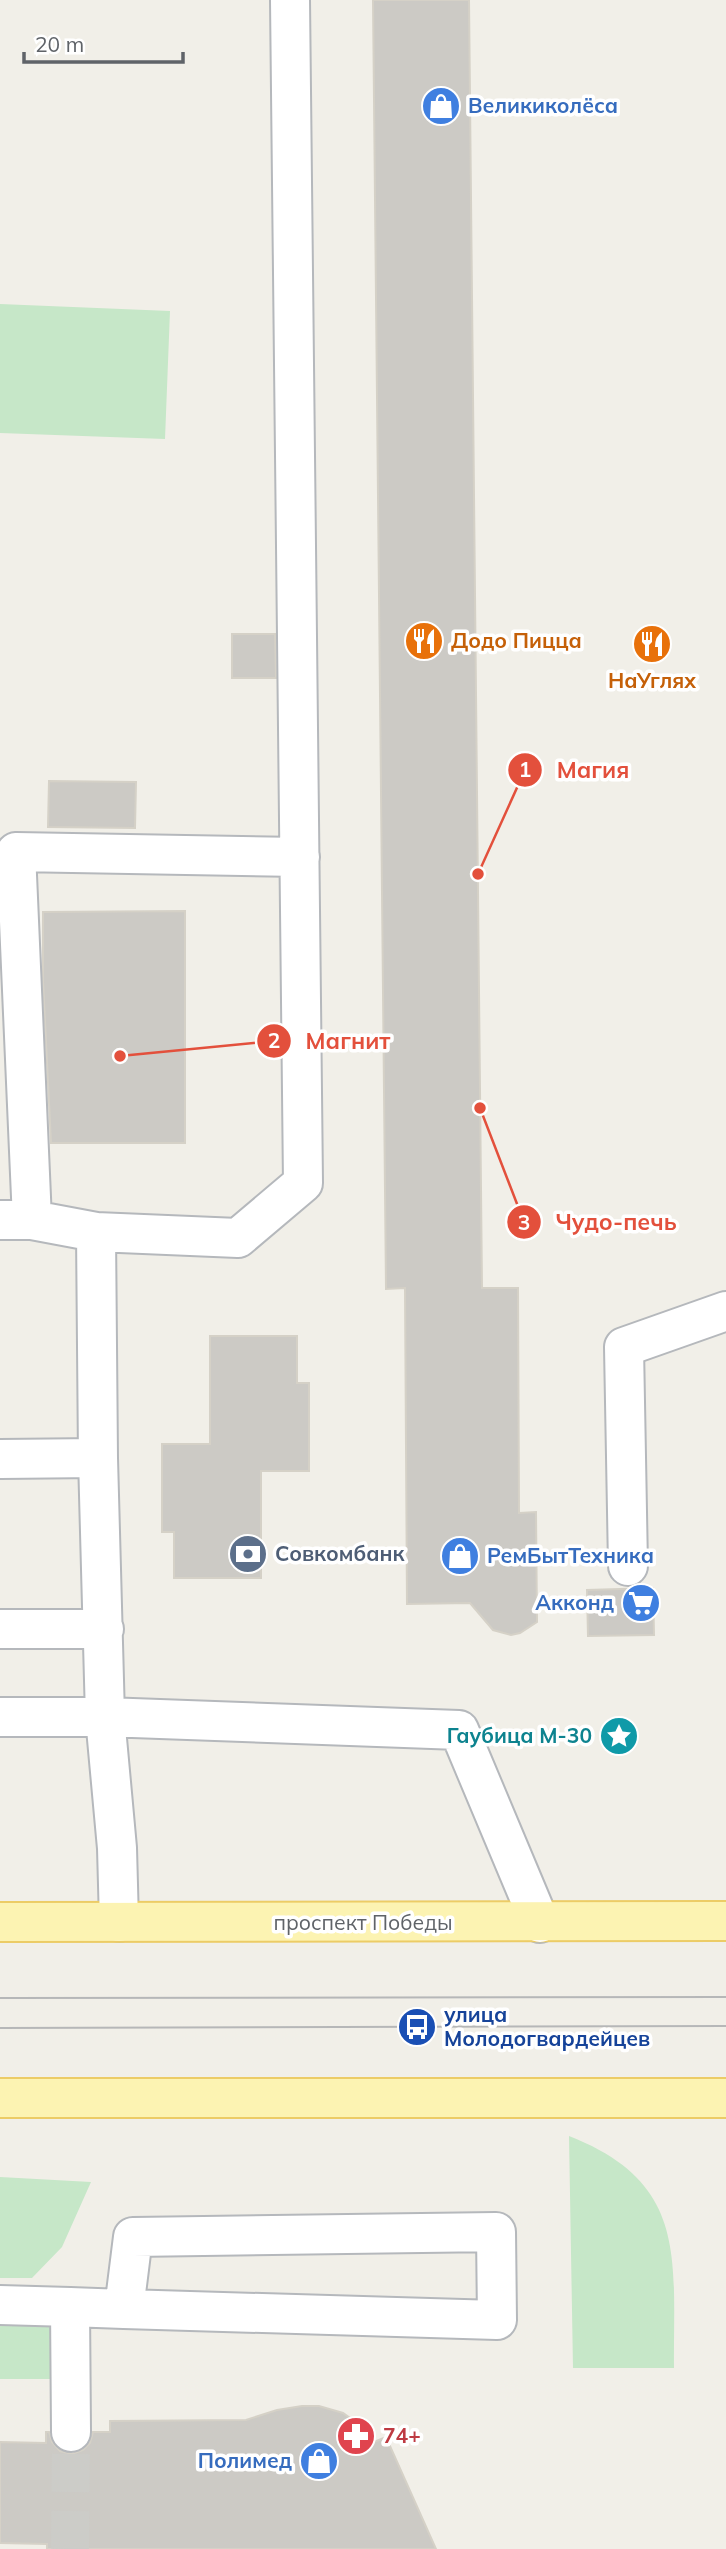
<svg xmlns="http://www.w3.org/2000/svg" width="726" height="2549" font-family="Mulish,sans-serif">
	<rect width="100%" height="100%" fill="#f1efe8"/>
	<!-- green -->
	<path fill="#c6e7c8" d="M0 304 170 311 165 439 0 433Z
		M569 2136C689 2183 673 2259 674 2368H573Z
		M0 2177 91 2182 62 2247 32 2278H0Z
		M54 2319 52 2379H0V2320Z"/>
	<!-- building -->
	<path fill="#cccac5" stroke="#d5d1c7" stroke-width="2" d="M373 0H469L482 1288H518L519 1513 536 1512 537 1622 520 1633 511 1635 493 1630 470 1603 407 1604 405 1288 386 1289Z
		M232 634H275L276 678H232Z
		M49 781 136 782 135 828 48 827Z
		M185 911V1143H51L43 981V912Z
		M210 1336H297V1383H309V1471H261V1578H174V1532H162V1444H210Z
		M653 1588 654 1635 588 1636 587 1590Z
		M302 2406H319L343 2413 357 2423 374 2442 386 2437 436 2549H47V2544L0 2543V2442L46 2443V2432H49L52 2442 60 2451 72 2454 83 2450 90 2443 93 2432H110V2421L246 2420 277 2410Z"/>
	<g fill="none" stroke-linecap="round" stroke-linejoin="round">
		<!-- minor-tunnel -->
		<path stroke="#ccccc8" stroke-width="38" stroke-dasharray="38 19" stroke-linecap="butt" d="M70 2549 71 2432"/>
		<defs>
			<path id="minor" d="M0 1220H32L96 1232 238 1238 303 1183 290 0
				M32 1220 16 852 300 857
				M96 1232 98 1458 105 1717 117 1848 119 1922
				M0 1459 98 1458
				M628 1566 624 1347 726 1311
				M0 1629H104
				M0 1717H105L459 1730 540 1923
				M0 2305 70 2307 71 2432
				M70 2307 124 2309 497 2320 496 2232 133 2237 124 2309"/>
			<path id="major" d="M0 1922 726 1921
				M0 2098H726"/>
		</defs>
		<!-- minor casing -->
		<use href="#minor" stroke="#b5b8bc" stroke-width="42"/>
		<!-- major casing -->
		<use href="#major" stroke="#eccc66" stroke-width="42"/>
		<!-- minor -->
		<use href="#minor" stroke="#fff" stroke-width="38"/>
		<!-- major -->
		<use href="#major" stroke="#fcf3b2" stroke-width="38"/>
		<!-- tram -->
		<path stroke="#b6b7b8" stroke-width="2" d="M0 1998 726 1997
			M0 2028 726 2026"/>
	</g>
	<!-- icons -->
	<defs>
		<symbol id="shop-disc" viewBox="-11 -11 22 22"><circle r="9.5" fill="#3f7fe0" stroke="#fff"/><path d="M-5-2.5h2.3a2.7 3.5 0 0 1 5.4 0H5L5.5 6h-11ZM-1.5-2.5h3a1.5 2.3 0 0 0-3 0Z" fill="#fff"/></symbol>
		<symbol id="restaurant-disc" viewBox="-11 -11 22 22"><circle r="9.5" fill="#e8710a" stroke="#fff"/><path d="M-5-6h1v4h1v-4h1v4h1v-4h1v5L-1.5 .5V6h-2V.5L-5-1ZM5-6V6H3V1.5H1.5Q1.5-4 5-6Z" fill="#fff"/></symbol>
		<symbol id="bank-disc" viewBox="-11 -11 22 22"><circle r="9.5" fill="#5c6f8a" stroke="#fff"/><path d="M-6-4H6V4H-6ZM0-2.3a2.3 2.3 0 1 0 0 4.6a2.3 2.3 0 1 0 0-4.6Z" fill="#fff"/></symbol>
		<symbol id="supermarket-disc" viewBox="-11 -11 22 22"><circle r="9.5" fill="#3f7fe0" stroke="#fff"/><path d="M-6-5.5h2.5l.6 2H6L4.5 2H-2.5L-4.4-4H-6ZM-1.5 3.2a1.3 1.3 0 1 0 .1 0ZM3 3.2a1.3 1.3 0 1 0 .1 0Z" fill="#fff"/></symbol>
		<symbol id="sight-disc" viewBox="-11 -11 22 22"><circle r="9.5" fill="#0f9aa8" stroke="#fff"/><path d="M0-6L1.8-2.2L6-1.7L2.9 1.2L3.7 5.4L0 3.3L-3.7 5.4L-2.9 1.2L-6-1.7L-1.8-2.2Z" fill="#fff"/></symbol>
		<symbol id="bus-disc" viewBox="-11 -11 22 22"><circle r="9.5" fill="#1a4fb4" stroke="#fff"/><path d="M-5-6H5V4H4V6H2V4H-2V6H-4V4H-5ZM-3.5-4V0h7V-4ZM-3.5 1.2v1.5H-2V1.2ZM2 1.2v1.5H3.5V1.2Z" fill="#fff"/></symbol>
		<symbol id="pharmacy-disc" viewBox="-11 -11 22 22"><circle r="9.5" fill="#e0444e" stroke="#fff"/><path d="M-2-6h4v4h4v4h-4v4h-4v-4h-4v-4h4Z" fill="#fff"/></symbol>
	</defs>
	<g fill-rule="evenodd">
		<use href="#shop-disc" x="419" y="84" width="44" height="44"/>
		<use href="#restaurant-disc" x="402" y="619" width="44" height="44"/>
		<use href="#restaurant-disc" x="630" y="622" width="44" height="44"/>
		<use href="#bank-disc" x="226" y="1532" width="44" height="44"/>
		<use href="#shop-disc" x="438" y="1534" width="44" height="44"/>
		<use href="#supermarket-disc" x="619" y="1581" width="44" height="44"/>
		<use href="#sight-disc" x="597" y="1714" width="44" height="44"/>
		<use href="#bus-disc" x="395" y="2005" width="44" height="44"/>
		<use href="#pharmacy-disc" x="334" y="2414" width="44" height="44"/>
		<use href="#shop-disc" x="297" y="2439" width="44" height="44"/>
	</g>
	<g text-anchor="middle" stroke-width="7" stroke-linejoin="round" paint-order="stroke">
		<!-- shop labels -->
		<g font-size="21" font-weight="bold" fill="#366cbe" stroke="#fff" text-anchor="start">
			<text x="468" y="113">Великиколёса</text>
			<text x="487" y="1563">РемБытТехника</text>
			<text x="614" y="1610" text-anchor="end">Акконд</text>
			<text x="292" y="2468" text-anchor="end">Полимед</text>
		</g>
		<!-- food labels -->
		<g font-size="21" font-weight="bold" fill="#c56008" stroke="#fff" text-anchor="start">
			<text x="451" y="648">Додо Пицца</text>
			<text x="652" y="688" text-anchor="middle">НаУглях</text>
		</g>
		<!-- service labels -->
		<g font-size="21" font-weight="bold" fill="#4e5e75" stroke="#fff" text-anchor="start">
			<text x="275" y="1561">Совкомбанк</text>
		</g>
		<!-- culture labels -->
		<g font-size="21" font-weight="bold" fill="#0d838f" stroke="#fff" text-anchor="end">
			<text x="592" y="1743">Гаубица М-30</text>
		</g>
		<!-- street labels -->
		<g font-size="21" fill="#5f6368" stroke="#fff">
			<text x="363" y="1930">проспект Победы</text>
		</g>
		<!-- transit labels -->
		<g font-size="21" font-weight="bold" fill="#164399" stroke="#fff" text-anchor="start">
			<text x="444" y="2022">улица<tspan x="444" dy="24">Молодогвардейцев</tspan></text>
		</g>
		<!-- health labels -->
		<g font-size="21" font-weight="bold" fill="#be3a42" stroke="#fff" text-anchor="start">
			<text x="383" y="2443">74+</text>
		</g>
	</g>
	<!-- callouts -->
	<path fill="none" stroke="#e3503c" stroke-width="2.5" d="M478 874L525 770M120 1056L274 1041M480 1108L524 1222"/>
	<g fill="#e3503c" stroke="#fff" stroke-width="2.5">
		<circle cx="478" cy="874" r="7"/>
		<circle cx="120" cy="1056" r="7"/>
		<circle cx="480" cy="1108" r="7"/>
		<circle cx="525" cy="770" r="18"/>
		<circle cx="274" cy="1041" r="18"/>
		<circle cx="524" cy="1222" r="18"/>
	</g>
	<g font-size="21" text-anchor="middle" font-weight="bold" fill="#fff">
		<text x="525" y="777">1</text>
		<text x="274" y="1048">2</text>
		<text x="524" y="1230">3</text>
	</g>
	<g font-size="23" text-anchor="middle" font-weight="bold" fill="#e3503c" stroke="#fff" stroke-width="7" stroke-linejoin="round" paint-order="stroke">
		<text x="593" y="778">Магия</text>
		<text x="348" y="1049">Магнит</text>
		<text x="616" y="1230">Чудо-печь</text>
	</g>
	<!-- scale -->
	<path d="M24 52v10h159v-10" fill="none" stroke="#5f6368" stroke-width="3.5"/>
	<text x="35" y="52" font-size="21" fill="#5f6368" stroke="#ffffff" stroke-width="5" paint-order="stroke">20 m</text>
</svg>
